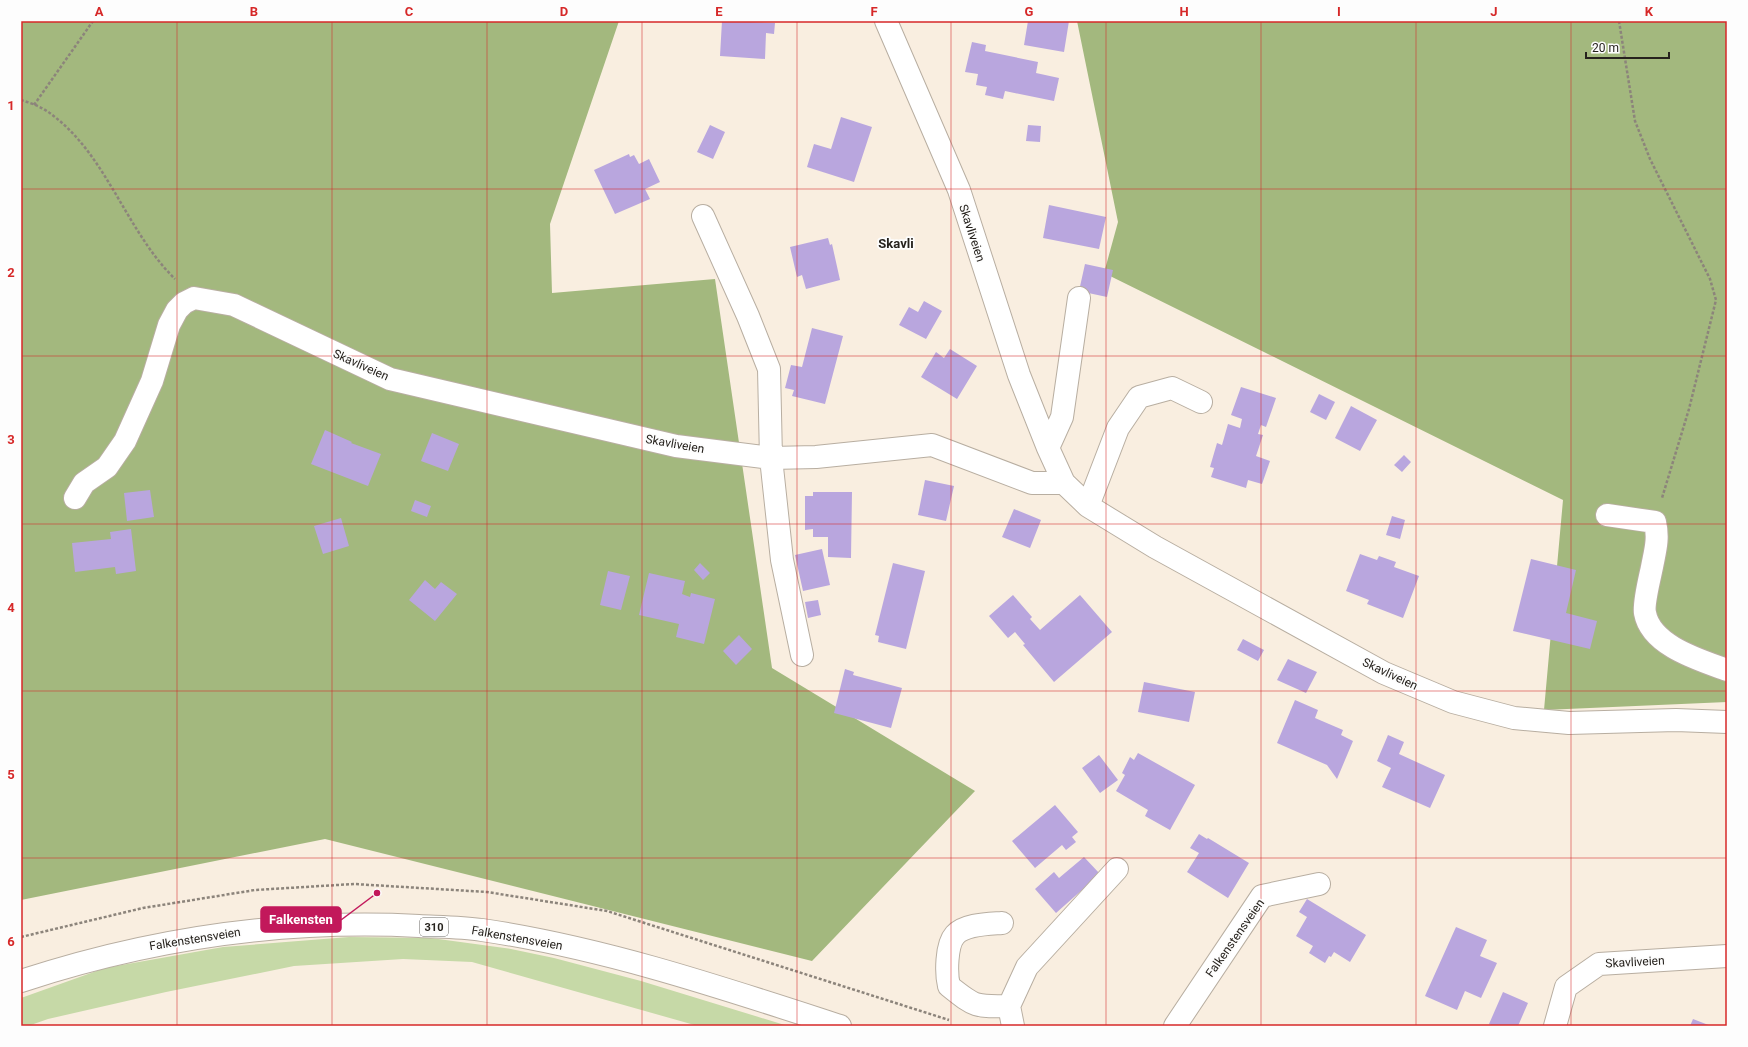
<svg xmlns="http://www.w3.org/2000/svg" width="1748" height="1047" font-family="Roboto,sans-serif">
	<rect width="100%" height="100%" fill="#f9eee0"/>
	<!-- green -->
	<path fill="#c6d9a7" d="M349 937 431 938 511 949 554 958 641 981 788 1026H698L472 962 403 959 294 966 166 992 48 1019 28 1026H21V998L105 968 223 947Z"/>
	<!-- forest -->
	<path fill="#a3b87e" d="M21 21H619L550 224 552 293 715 279 772 668 975 791 812 961 325 839 21 900Z
		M1077 21H1727V702L1544 710 1563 500 1104 273 1118 222Z"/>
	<!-- building -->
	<path fill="#b9a6de" d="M722 21 775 23 774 34 766 33 765 59 720 56Z
		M1028 21H1069L1064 52 1024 45Z
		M972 42 986 45 985 51 1038 62 1036 73 1059 78 1054 101 1005 91 1003 99 985 95 987 87 976 85 978 74 965 72Z
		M841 117 872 127 854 182 807 167 814 144 831 149Z
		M710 125 725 132 713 159 697 152Z
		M1028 125 1041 126 1040 142 1026 141Z
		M629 154 630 157 634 155 639 164 649 159 660 182 645 189 650 199 615 214 594 170Z
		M1049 205 1106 217 1099 249 1043 238Z
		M828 238 830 245 832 244 840 280 806 289 802 275 797 277 790 247Z
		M1085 264 1113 270 1107 297 1079 291Z
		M924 301 942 311 926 339 899 325 909 307 918 312Z
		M812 328 843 336 825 404 792 396 794 390 785 388 791 365 802 367Z
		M950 349 977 366 957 399 921 377 936 352 944 358Z
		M1241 387 1276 398 1266 427 1261 425 1258 434 1263 435 1256 456 1270 461 1262 484 1248 480 1246 488 1211 477 1214 468 1210 467 1217 443 1222 445 1228 424 1240 428 1242 419 1231 415Z
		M1319 394 1335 402 1326 420 1310 412Z
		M1351 406 1377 420 1360 451 1335 438Z
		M325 430 352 442 351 443 381 454 368 486 311 464Z
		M432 433 459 444 448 471 421 461Z
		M1404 455 1411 462 1402 472 1394 465Z
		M925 480 954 486 946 521 918 515Z
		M150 490 154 517 127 521 124 493Z
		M813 492H852L851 558 828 557V537H813V529L805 530V496H813Z
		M415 500 431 506 427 517 411 511Z
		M1014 509 1041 520 1030 548 1002 537Z
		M1392 516 1405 520 1400 539 1386 535Z
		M341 518 349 546 323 554 314 526Z
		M131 529 136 571 116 574 115 567 75 572 72 543 111 539 110 532Z
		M822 549 830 585 803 591 795 555Z
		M1360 554 1377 560 1379 556 1396 562 1394 567 1419 576 1403 618 1367 604 1369 600 1346 591Z
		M1531 559 1576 570 1566 613 1597 621 1590 649 1513 631Z
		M700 563 710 573 703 580 694 570Z
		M893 563 925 571 906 649 878 642 879 636 875 635Z
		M608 571 630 576 621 610 600 605Z
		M649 573 685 581 682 594 690 597 691 593 715 599 704 644 676 637 679 624 639 615Z
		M425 580 435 589 441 582 457 594 435 621 409 600Z
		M1013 595 1032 617 1030 619 1040 630 1080 595 1112 632 1054 682 1023 645 1025 644 1015 632 1008 638 989 616Z
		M818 600 821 615 808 618 805 602Z
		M739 635 752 649 736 665 723 651Z
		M1243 639 1264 650 1258 661 1237 650Z
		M1288 659 1317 672 1306 693 1277 680Z
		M845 669 854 672 853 675 902 688 891 728 834 713Z
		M1144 682 1195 692 1189 722 1138 712Z
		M1295 700 1318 710 1315 718 1343 730 1341 735 1353 741 1337 779 1327 765 1277 743Z
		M1388 735 1404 742 1399 754 1445 775 1430 808 1382 787 1391 768 1377 761Z
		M1138 753 1195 785 1170 830 1145 816 1148 810 1116 791 1125 775 1122 773 1130 757 1134 760Z
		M1099 755 1118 780 1100 793 1082 768Z
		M1055 805 1078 832 1072 837 1076 842 1066 850 1062 845 1035 868 1012 841Z
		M1199 834 1207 839 1208 838 1249 863 1228 898 1187 872 1199 853 1190 848Z
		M1084 857 1100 874 1056 913 1035 889 1054 872 1059 878Z
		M1307 899 1366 935 1350 962 1334 952 1331 957 1329 956 1325 963 1309 953 1313 946 1296 936 1307 917 1299 912Z
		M1456 927 1487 940 1480 956 1497 963 1481 998 1465 991 1457 1010 1425 996Z
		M1503 992 1528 1003 1518 1026H1493L1489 1024Z
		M1693 1019 1711 1026H1690Z"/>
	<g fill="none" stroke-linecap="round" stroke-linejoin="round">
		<defs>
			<path id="minor" d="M886 21 959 190 1019 375 1048 448 1064 483 1088 506 1155 547 1384 673 1453 702 1514 718 1569 723 1676 720 1727 722
				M703 216 748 316 769 369 771 458 782 560 802 655
				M1048 448 1062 417 1079 298
				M75 498 84 483 107 467 125 441 152 381 169 325 177 310 184 303 194 298 234 305 390 379 676 446 771 458 816 457 932 445 1032 483H1064
				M1088 506 1118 428 1139 397 1172 388 1201 402
				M1607 515 1655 522C1659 539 1655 551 1652 567 1650 577 1643 604 1645 613 1651 646 1700 660 1727 670
				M1002 923C988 924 965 924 955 935 946 945 946 974 949 986 975 1007 976 1007 1009 1006
				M1013 1026 1009 1006 1027 967 1117 869
				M1175 1026 1262 896 1319 884
				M1555 1026 1566 987 1599 964 1727 956"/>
			<path id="major" d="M21 981C149 939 284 919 419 926 440 927 462 927 482 930 604 948 723 988 840 1026"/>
		</defs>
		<!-- minor casing -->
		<use href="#minor" stroke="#b8aea1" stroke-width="24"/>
		<!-- major casing -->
		<use href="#major" stroke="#b8aea1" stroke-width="24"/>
		<!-- path -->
		<path stroke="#8c847b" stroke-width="2.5" stroke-dasharray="3 2" stroke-linecap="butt" d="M1619 21 1635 121 1650 159 1710 279 1716 300 1689 409 1662 498
			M21 100C31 103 42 107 51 114 107 155 126 231 175 279
			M34 105 93 21
			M21 937 143 908 255 890 354 884 487 892 607 911 949 1020"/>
		<!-- minor -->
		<use href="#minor" stroke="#fff" stroke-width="22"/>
		<!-- major -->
		<use href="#major" stroke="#fff" stroke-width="22"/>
	</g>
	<!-- grid -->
	<path fill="none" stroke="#d62828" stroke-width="1" stroke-opacity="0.55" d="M177 21V1026M332 21V1026M487 21V1026M642 21V1026M797 21V1026M951 21V1026M1106 21V1026M1261 21V1026M1416 21V1026M1571 21V1026M21 189H1727M21 356H1727M21 524H1727M21 691H1727M21 858H1727"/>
	<g text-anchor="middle" stroke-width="3.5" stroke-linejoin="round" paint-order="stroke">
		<!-- shield labels -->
		<rect fill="#fdfdfd" stroke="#666460" stroke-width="1" x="420" y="918" width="28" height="18" rx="3"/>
		<g font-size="11" font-weight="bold" fill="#26221d">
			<text x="434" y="931">310</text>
		</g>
		<!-- street labels -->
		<g font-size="12" fill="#26221d" stroke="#fdfdfd">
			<text transform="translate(972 233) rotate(72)" y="4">Skavliveien</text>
			<text transform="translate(361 365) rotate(24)" y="4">Skavliveien</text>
			<text transform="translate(675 444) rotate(10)" y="4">Skavliveien</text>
			<text transform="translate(1390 674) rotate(25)" y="4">Skavliveien</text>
			<text transform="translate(517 938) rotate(10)" y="4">Falkenstensveien</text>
			<text transform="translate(1235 938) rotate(-55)" y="4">Falkenstensveien</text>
			<text transform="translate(195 939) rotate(-9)" y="4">Falkenstensveien</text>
			<text transform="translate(1635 962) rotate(-3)" y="4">Skavliveien</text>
		</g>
		<!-- neighbourhood labels -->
		<g font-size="13" font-weight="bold" fill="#26221d" stroke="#fdfdfd">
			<text x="896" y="248">Skavli</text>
		</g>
	</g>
	<!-- callouts -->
	<path fill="none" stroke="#c2185b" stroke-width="1.5" d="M377 893L341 920"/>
	<circle fill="#c2185b" stroke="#fdfdfd" stroke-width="1.5" cx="377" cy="893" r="4"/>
	<rect fill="#c2185b" stroke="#c2185b" stroke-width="1.5" x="261" y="907" width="80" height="25" rx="4"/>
	<g font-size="13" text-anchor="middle" font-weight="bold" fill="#fff">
		<text x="301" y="924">Falkensten</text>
	</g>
	<!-- border -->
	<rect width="1748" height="1047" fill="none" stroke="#fdfdfd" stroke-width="44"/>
	<!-- scale -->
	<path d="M1586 52v6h83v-6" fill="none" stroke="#26221d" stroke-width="2"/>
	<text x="1592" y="52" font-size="12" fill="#26221d" stroke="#fdfdfd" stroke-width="3" paint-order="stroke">20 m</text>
	<rect x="22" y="22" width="1704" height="1003" fill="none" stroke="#d62828" stroke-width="1.5"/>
	<g font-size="13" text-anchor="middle" font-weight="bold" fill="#d62828">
		<text x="99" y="16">A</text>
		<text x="254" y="16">B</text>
		<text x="409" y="16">C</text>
		<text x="564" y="16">D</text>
		<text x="719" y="16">E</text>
		<text x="874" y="16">F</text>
		<text x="1029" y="16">G</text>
		<text x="1184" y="16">H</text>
		<text x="1339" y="16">I</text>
		<text x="1494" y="16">J</text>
		<text x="1649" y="16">K</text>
		<text x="11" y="110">1</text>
		<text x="11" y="277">2</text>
		<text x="11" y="444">3</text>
		<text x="11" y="612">4</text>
		<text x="11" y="779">5</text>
		<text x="11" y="946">6</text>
	</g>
</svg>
